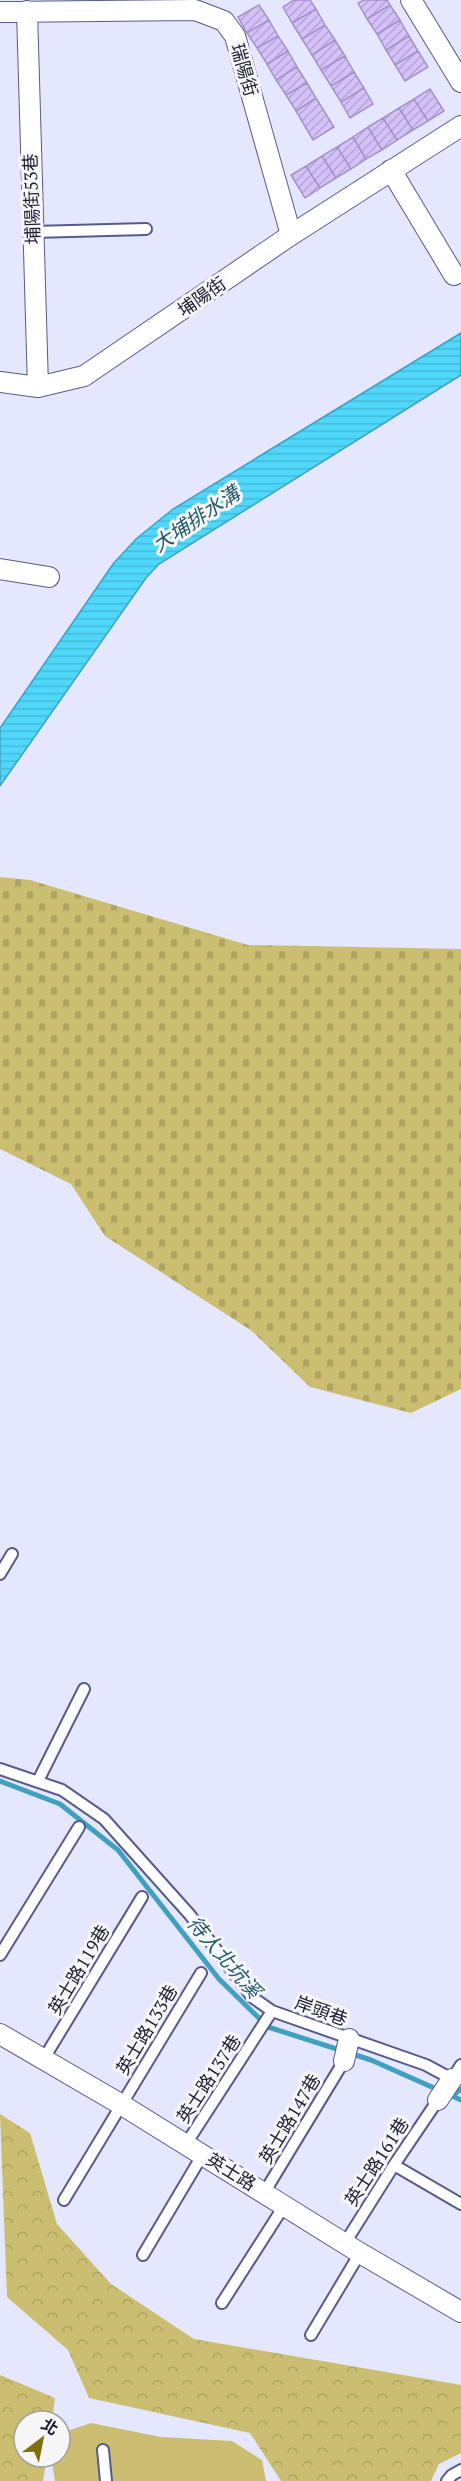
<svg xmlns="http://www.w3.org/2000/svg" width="461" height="2481" font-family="'PT Serif','Noto Sans TC',serif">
	<defs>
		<pattern id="forest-crowns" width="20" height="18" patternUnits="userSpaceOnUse" patternTransform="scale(1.5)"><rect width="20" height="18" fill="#ccbe70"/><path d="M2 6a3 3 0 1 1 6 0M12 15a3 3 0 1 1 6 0" fill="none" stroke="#afa361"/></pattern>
		<pattern id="cemetery-stones" width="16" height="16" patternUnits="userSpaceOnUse" patternTransform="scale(1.5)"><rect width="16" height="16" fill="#ccbe70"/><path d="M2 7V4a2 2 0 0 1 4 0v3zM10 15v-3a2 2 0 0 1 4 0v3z" fill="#afa361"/></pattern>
		<pattern id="water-rules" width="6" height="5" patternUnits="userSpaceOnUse" patternTransform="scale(1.5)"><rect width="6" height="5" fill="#50d8fc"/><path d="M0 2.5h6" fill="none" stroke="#45b9d8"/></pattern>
		<pattern id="building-hatch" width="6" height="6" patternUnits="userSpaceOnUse" patternTransform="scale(1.5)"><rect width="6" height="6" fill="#d3c1f8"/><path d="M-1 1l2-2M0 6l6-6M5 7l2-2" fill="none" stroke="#b5a5d5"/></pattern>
	</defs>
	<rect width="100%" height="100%" fill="#e4e7fe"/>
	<!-- grass -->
	<path fill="#ccbe70" d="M91 2423 161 2437 232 2441 262 2460 266 2481H55L51 2457H60V2440L64 2432Z"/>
	<!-- forest -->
	<path fill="url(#forest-crowns)" d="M0 2114 30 2133 57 2224 111 2284 194 2339 461 2385V2453L439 2464 431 2481H281L250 2433 89 2398 68 2350 7 2297Z
		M0 2375 55 2398 52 2421H24V2457H47L43 2481H0Z"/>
	<!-- cemetery -->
	<path fill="url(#cemetery-stones)" d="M0 877 30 880 248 945 461 949V1389L411 1413 310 1387 252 1331 105 1236 71 1184 0 1149Z"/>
	<!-- water -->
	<path fill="url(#water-rules)" stroke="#40a0bf" stroke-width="1.5" d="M461 333V375L159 564 146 578 0 786V728L113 564 136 539 173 509Z"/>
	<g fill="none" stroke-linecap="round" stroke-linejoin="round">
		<!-- stream -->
		<path stroke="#40a0bf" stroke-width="5" d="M0 1781 60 1804 118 1850 219 1979 268 2027 371 2060 461 2100
			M452 2096 461 2089"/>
	</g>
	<!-- building -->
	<path fill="url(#building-hatch)" stroke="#a392c6" stroke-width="1.5" d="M294 0H310L316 9 292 23 283 7Z
		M364 0H387L390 5 367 19 358 3Z
		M259 5 269 20 247 33 238 17Z
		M390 5 400 20 377 34 367 19Z
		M316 9 325 25 302 39 292 23Z
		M269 20 278 36 257 48 247 33Z
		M400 20 409 36 386 50 377 34Z
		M325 25 335 40 312 55 302 39Z
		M278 36 288 51 267 64 257 48Z
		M409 36 418 51 395 65 386 50Z
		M335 40 345 56 321 70 312 55Z
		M288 51 297 67 276 80 267 64Z
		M418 51 428 67 405 81 395 65Z
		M345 56 354 72 331 86 321 70Z
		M297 67 307 83 286 95 276 80Z
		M354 72 364 88 341 102 331 86Z
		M307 83 316 98 296 111 286 95Z
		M364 88 373 104 350 118 341 102Z
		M430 89 444 111 428 121 414 99Z
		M316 98 334 127 313 140 296 111Z
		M414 99 428 121 413 130 399 108Z
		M399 108 413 130 397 140 383 118Z
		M383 118 397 140 382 150 368 127Z
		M368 127 382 150 366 159 353 137Z
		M353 137 366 159 351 169 337 147Z
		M337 147 351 169 336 178 322 156Z
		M322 156 336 178 320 188 306 166Z
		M306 166 320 188 305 198 291 175Z"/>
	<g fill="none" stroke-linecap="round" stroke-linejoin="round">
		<defs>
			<path id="service" d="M33 232 146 229
				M0 1574 12 1554
				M0 1769 62 1790 104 1819 190 1915 252 1997 272 2011 426 2065 452 2079 461 2065
				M38 1781 84 1689
				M0 1955 79 1827
				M43 2060 142 1897
				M186 2144 272 2011
				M394 2165 461 2204
				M264 2193 344 2061
				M64 2200 201 1973
				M345 2243 394 2165 438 2100
				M143 2255 203 2154
				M222 2303 284 2206
				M311 2335 360 2253
				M103 2450 106 2481
				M447 2481 452 2475 461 2470"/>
			<path id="minor" d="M411 0 461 82
				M27 11 38 387
				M0 12 195 10 224 21 235 36 291 235
				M391 170 454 275
				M0 382 38 387 84 376 291 235 461 126
				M0 569 49 577
				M0 2034 122 2105 360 2253 461 2312
				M344 2061 349 2039
				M438 2100 452 2079"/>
		</defs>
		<!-- service casing -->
		<use href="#service" stroke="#575b8c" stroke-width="14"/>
		<!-- minor casing -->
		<use href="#minor" stroke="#575b8c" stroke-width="22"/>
		<!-- service -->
		<use href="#service" stroke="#fff" stroke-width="10"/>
		<!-- minor -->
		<use href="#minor" stroke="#fff" stroke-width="20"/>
	</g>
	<g text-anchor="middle" stroke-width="6" stroke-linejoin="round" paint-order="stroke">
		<!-- street labels -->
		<g font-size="18" fill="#1c1e32" stroke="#f6f6f6">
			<text transform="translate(244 70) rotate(74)" y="6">瑞陽街</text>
			<text transform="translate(32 199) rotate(-92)" y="6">埔陽街53巷</text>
			<text transform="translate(202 297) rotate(-35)" y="6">埔陽街</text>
			<text transform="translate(79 1970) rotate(-59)" y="6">英士路119巷</text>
			<text transform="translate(321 2011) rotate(20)" y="6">岸頭巷</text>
			<text transform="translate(147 2030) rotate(-59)" y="6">英士路133巷</text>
			<text transform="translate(209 2079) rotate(-57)" y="6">英士路137巷</text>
			<text transform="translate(290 2119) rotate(-59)" y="6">英士路147巷</text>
			<text transform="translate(377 2162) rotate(-57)" y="6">英士路161巷</text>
			<text transform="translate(231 2172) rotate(32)" y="6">英士路</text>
		</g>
		<!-- water labels -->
		<g font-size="20" font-style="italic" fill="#235a69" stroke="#f6f6f6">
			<text transform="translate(196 519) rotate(-34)" y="7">大埔排水溝</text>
			<text transform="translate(224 1957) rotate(49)" y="7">待人北坑溪</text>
		</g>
	</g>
	<!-- north arrow -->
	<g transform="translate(42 2439) rotate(32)"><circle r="28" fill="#f6f6f6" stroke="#9fa0a8" stroke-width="1.5"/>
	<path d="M0-4.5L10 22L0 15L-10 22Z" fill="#7f700f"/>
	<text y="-9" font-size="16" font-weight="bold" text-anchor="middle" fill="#1c1e32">北</text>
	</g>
</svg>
